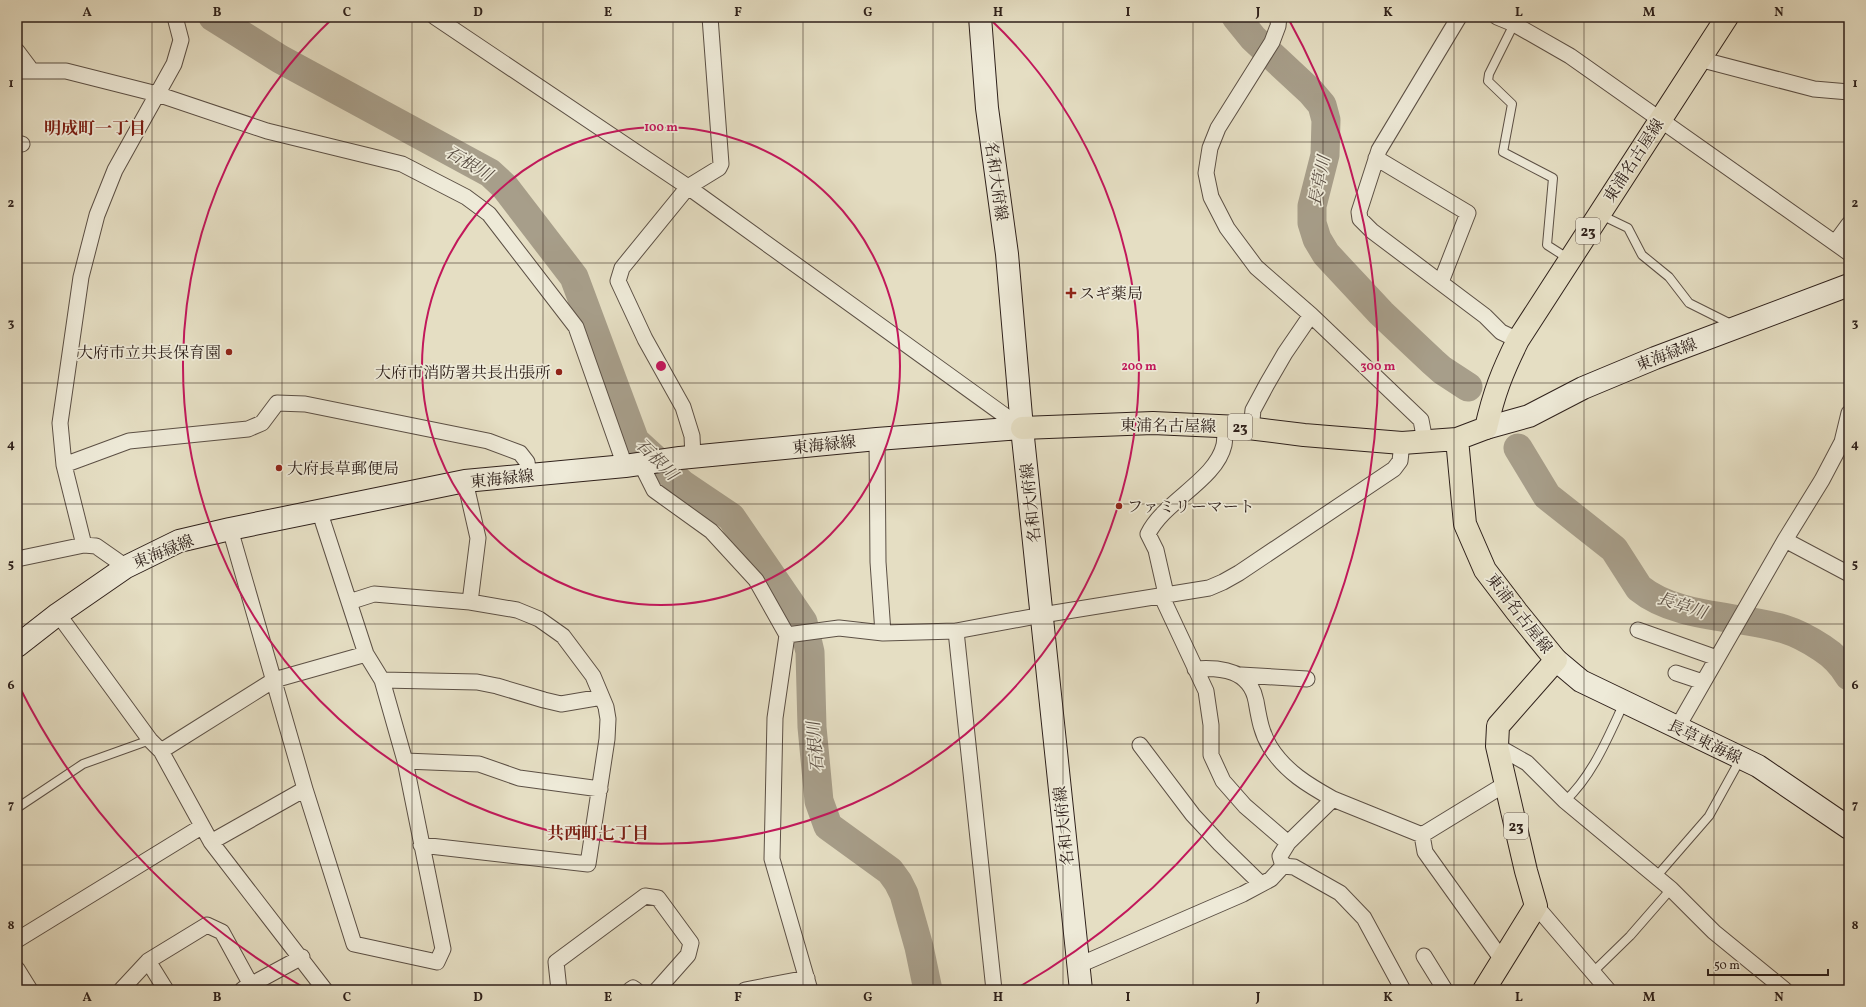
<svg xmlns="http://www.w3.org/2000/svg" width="1866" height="1007" font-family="Vollkorn,'Noto Serif JP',serif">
	<rect width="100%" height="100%" fill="#e5dec3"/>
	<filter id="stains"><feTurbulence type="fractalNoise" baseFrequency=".005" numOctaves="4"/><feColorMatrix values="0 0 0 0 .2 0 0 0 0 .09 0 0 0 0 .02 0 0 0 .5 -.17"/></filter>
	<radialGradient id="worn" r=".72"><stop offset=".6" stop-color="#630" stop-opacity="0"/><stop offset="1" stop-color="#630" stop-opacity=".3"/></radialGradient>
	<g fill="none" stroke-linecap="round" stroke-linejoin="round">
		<!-- river -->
		<path stroke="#a79e8a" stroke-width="29" d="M213 17 280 59 490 173 505 187 574 277 635 441 682 484 731 517 803 622 810 652 812 727 819 801 828 826 890 871 898 882 904 894 919 947 928 990
			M1236 17 1253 38 1311 92 1322 105 1326 120 1325 155 1312 206V223L1317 239 1326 254 1381 313 1433 362 1442 370 1468 387
			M1518 448 1547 496 1614 549 1639 588C1677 619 1738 615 1784 629 1797 633 1810 640 1822 648 1833 655 1842 664 1849 676"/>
		<defs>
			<path id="service" d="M1514 24 1489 74 1488 81 1512 104 1503 152 1553 178 1547 245 1569 259
				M1601 215 1628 228 1642 255 1669 277 1689 303 1727 322 1730 329
				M1565 801C1593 775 1608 737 1624 703
				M17 808 83 764 150 740
				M1656 877 1709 816 1741 758
				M1592 973 1630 936 1671 889"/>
			<path id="minor" d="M435 17 688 187 1022 428
				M1279 17 1278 26 1272 42 1218 128 1210 148 1206 173 1211 197 1227 228 1256 267 1311 315 1421 420 1425 441
				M1459 17 1379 150 1359 212 1360 219 1372 231 1485 316 1501 332 1518 340
				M1497 17 1514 24 1570 56 1849 253
				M17 51 32 71
				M1699 59 1814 89 1849 92
				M17 71H66L157 94 267 131 402 164 466 197 489 214 576 327 625 466
				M17 143 22 144
				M1376 158 1468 213 1441 282
				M1835 243 1849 224
				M1251 429 1253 410 1267 384 1285 353 1311 315
				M877 439 878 562 883 633 956 631 1042 615 1209 588 1223 582 1239 573 1394 469 1400 461 1402 443
				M693 457 692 436 683 407 645 339 618 281 622 268 688 187 719 168 721 164 710 17
				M641 464 654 490 711 531 756 580 787 635 775 718 772 859 810 990
				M64 465 129 441 248 429 262 423 277 403 305 404 488 441 520 453 527 462 529 475
				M465 481 478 538 470 602
				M230 529 305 789 354 944 437 962 443 949 405 761 382 680 366 654 319 510
				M1785 540 1849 574
				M84 545 64 465 60 423 81 277 97 215 115 170 174 64 181 40 175 17
				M17 559 84 545 96 546 126 567
				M1166 594 1156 550 1148 534C1164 501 1216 480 1224 445 1225 439 1225 433 1225 427
				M1161 595 1206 691 1211 725V755L1223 781 1245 806 1288 843
				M349 602 374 594 470 602 517 610 539 619 563 636 593 676 606 707 608 719 607 739 588 864 421 845
				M58 614 150 740 161 751 211 842 325 990
				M1638 630 1717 658
				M956 631 994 990
				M787 635 839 628 883 633
				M1195 669C1221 667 1250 670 1256 701 1259 718 1261 732 1270 747 1286 772 1308 785 1333 799
				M1676 673 1703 682
				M1241 675 1307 679
				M382 680 477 682 497 686 544 700 561 704 602 697
				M1677 728 1785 540 1822 480 1842 442 1849 413
				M1140 745 1193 815 1220 844 1260 883
				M1497 746 1527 763 1565 801 1671 889 1714 932 1785 990
				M161 751 274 680 366 654
				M405 761 479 764 519 778 600 789
				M1422 835 1425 852 1498 954 1504 957
				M211 842 305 789
				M1283 866 1280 856 1288 843 1333 799 1422 835 1507 783
				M1283 866 1294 867 1340 893 1364 918 1403 990
				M1536 906 1608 990
				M17 940 201 827
				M1424 956 1445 990
				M148 961 166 990
				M1077 966 1243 894 1271 879 1283 866
				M17 969 30 990
				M243 989 302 957
				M121 990 148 961 207 925 222 932 251 985
				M559 990 556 962 645 896 658 898 691 943 688 955 657 990
				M630 990 633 988 636 990
				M745 990 807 978"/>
			<path id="secondary" d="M980 17 987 108 1007 254 1022 428 1081 990
				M1486 428 1529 416 1583 388 1655 358 1849 285
				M17 646 58 614 126 567 179 541 230 529 465 481 625 466 680 458 877 439 1022 428
				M1556 660 1581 681 1758 766 1849 828"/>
			<path id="primary" d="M1022 428 1153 423 1240 427 1304 435 1402 443 1457 439 1486 428C1494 393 1502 372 1518 340L1727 17
				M1457 439 1465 524 1485 570 1517 612 1556 660 1498 726 1497 746 1526 871 1536 906 1484 990"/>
		</defs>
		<!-- service casing -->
		<use href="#service" stroke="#5c5045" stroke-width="10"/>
		<!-- minor casing -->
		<use href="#minor" stroke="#5c5045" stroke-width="17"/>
		<!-- secondary casing -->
		<use href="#secondary" stroke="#2f211b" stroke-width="24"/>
		<!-- primary casing -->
		<use href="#primary" stroke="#2f211b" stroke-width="24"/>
		<!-- service -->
		<use href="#service" stroke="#eeead8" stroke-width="8"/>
		<!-- minor -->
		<use href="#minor" stroke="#eeead8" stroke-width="15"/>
		<!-- secondary -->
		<use href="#secondary" stroke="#eeead8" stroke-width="22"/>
		<!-- primary -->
		<use href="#primary" stroke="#e5dec3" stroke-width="22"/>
	</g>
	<!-- grid -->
	<path fill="none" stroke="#2f211b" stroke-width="1" stroke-opacity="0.55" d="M152 17V990M282 17V990M412 17V990M543 17V990M673 17V990M803 17V990M933 17V990M1063 17V990M1193 17V990M1323 17V990M1454 17V990M1584 17V990M1714 17V990M17 142H1849M17 263H1849M17 383H1849M17 504H1849M17 624H1849M17 744H1849M17 865H1849"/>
	<!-- distance rings -->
	<g fill="none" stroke="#c2185b" stroke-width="2">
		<circle cx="661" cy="366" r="239"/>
		<path d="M990 19A478 478 0 1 1 332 19"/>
		<path d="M303 987A717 717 0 0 1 19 686M1288 18A717 717 0 0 1 1019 987"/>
	</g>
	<!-- markers -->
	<g fill="#8f2418" stroke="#eeead8" stroke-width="1.5">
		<path d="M1069 287h4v4h4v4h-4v4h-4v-4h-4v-4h4z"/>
		<circle cx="229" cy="352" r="4"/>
		<circle cx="559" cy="372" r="4"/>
		<circle cx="279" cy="468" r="4"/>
		<circle cx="1119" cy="506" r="4"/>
	</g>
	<g text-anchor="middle" stroke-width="3.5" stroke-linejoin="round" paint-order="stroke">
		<!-- shield labels -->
		<g fill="#eeead8" stroke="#685d54" stroke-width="1">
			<rect x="1576" y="218" width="24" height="26" rx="3"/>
			<rect x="1228" y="414" width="24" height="26" rx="3"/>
			<rect x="1504" y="813" width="24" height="26" rx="3"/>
		</g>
		<g font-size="15" font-weight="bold" fill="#2f211b">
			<text x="1588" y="236">23</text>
			<text x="1240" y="432">23</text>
			<text x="1516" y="831">23</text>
		</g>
		<!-- street labels -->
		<g font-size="16" fill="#2f211b" stroke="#eeead8">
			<text transform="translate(1633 160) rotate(-57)" y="6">東浦名古屋線</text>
			<text transform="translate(997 181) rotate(82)" y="6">名和大府線</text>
			<text transform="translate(1666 354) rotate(-21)" y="6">東海緑線</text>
			<text transform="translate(1168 425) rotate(1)" y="6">東浦名古屋線</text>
			<text transform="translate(824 444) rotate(-6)" y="6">東海緑線</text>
			<text transform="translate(502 478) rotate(-6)" y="6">東海緑線</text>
			<text transform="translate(1030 503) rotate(-96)" y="6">名和大府線</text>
			<text transform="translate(163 551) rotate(-22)" y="6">東海緑線</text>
			<text transform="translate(1520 613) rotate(52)" y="6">東浦名古屋線</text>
			<text transform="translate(1705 741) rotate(26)" y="6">長草東海線</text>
			<text transform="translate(1063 826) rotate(-96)" y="6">名和大府線</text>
		</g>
		<!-- poi labels -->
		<g font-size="16" fill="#2f211b" stroke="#eeead8" text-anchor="start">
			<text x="1079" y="299">スギ薬局</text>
			<text x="221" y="358" text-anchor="end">大府市立共長保育園</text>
			<text x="551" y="378" text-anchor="end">大府市消防署共長出張所</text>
			<text x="287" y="474">大府長草郵便局</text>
			<text x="1127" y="512">ファミリーマート</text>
		</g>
		<!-- neighbourhood labels -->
		<g font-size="17" font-weight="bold" fill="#7a1f14" stroke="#eeead8">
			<text x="95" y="134">明成町一丁目</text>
			<text x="598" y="839">共西町七丁目</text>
		</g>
		<!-- water labels -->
		<g font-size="17" font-style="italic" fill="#594d42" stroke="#eeead8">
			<text transform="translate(469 163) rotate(31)" y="6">石根川</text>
			<text transform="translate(1319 181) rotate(-79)" y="6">長草川</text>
			<text transform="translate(657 459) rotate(45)" y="6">石根川</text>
			<text transform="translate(1682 605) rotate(18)" y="6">長草川</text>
			<text transform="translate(815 747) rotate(-95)" y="6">石根川</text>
		</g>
	</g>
	<circle cx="661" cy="366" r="6" fill="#c2185b" stroke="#eeead8" stroke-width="2"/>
	<g font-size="12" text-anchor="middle" font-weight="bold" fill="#c2185b" stroke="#eeead8" stroke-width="3.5" stroke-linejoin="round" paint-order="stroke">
		<text x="661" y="131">100 m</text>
		<text x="1139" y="370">200 m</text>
		<text x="1378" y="370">300 m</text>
	</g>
	<!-- margin -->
	<rect width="1866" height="1007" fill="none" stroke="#e5dec3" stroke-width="44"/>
	<!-- scale -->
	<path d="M1708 969v6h120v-6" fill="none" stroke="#2f211b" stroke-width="2"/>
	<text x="1714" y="969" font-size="12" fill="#2f211b" stroke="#eeead8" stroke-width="3" paint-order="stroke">50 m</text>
	<rect x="22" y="22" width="1822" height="963" fill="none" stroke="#2f211b" stroke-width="1.5"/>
	<g font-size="13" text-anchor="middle" font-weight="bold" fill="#2f211b">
		<text x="87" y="16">A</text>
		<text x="217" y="16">B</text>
		<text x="347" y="16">C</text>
		<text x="478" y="16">D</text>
		<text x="608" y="16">E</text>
		<text x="738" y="16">F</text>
		<text x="868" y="16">G</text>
		<text x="998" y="16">H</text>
		<text x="1128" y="16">I</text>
		<text x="1258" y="16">J</text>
		<text x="1388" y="16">K</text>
		<text x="1519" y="16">L</text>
		<text x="1649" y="16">M</text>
		<text x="1779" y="16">N</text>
		<text x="11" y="87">1</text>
		<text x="1855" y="87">1</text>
		<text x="11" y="207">2</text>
		<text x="1855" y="207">2</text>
		<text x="11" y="327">3</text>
		<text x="1855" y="327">3</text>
		<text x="11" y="448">4</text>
		<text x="1855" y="448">4</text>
		<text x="11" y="568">5</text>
		<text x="1855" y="568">5</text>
		<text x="11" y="689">6</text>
		<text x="1855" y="689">6</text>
		<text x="11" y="809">7</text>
		<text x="1855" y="809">7</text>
		<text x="11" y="929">8</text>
		<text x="1855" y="929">8</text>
		<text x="87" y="1001">A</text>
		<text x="217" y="1001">B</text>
		<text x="347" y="1001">C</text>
		<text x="478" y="1001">D</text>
		<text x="608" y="1001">E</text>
		<text x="738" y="1001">F</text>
		<text x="868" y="1001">G</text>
		<text x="998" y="1001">H</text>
		<text x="1128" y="1001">I</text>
		<text x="1258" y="1001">J</text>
		<text x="1388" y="1001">K</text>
		<text x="1519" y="1001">L</text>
		<text x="1649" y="1001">M</text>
		<text x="1779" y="1001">N</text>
	</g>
	<rect width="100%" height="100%" filter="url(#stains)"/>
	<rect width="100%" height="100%" fill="url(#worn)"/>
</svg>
